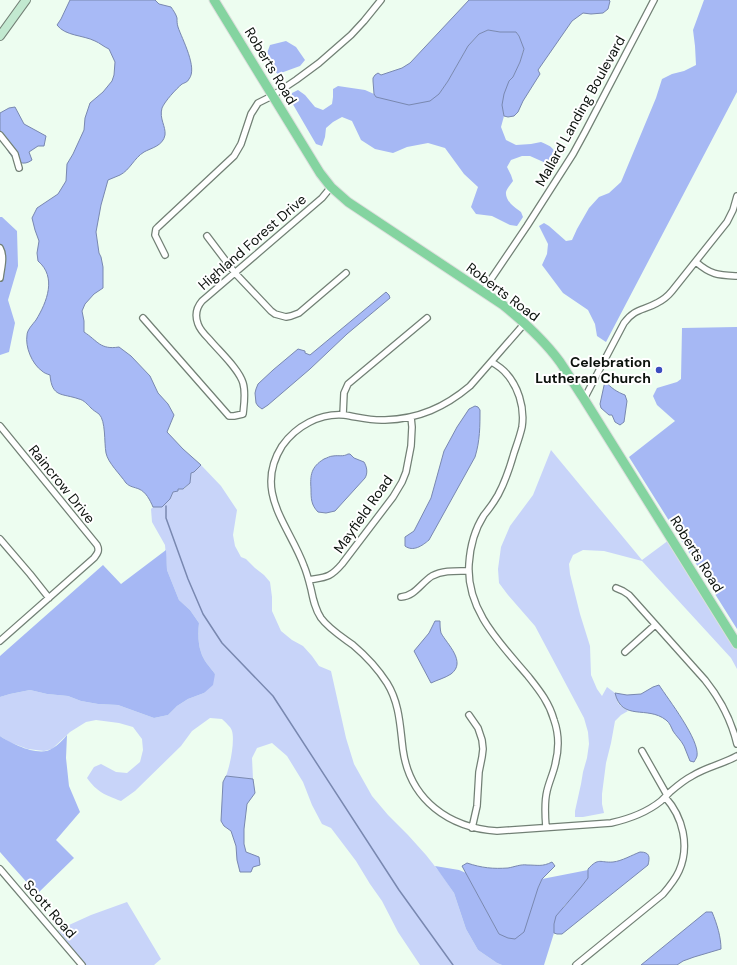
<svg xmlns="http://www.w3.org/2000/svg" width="737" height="965" font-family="'DM Sans',sans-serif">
	<rect width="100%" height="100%" fill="#edfdf0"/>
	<!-- green -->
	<path fill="#c8d4f9" d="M551 450 642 560 669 540 737 649V669L731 658 642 561 604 551 583 550 573 555 569 564 570 574 580 614 590 646 591 675 597 689 602 696 607 687 615 693 618 703 621 706 628 711 621 715 615 721 611 743 606 763 602 794V804L604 813 583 817H575V811L581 784 583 772 587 758 589 744 588 732 584 718 535 626 508 595 499 583 498 569 501 547 510 526 533 495Z
		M201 465 221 486 237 510 233 535 235 546 241 557 246 559 255 568 264 575 270 582 272 597V611L281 631 292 640 303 646 312 656 319 666 331 671 346 738 354 764 372 796 388 815 408 835 426 855 441 874 454 893 466 929 478 950 497 963 502 965H420L398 932 382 901 370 884 356 861 331 828 322 824 312 805 303 782 287 756 272 743 257 748 252 758 253 779 226 776C230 766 235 741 232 731 231 727 225 722 222 719L210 718 192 731 181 746 135 791 121 801C105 795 97 792 87 778L94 767 101 764 116 772 127 773 140 762 143 750 142 739 133 727 119 723 96 720 86 722 70 732 52 749 44 751 28 749 9 742 0 736V697L10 694 30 690 47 694 68 696 81 701 98 704 118 705 154 718 168 715 177 706 188 699 204 693 215 674C210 667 203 660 201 652 198 644 198 632 199 623L190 610 179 600 167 570 165 545 152 522 151 509 153 507H162L170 499 173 492 178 489H184L190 483 191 473 194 472Z
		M127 902 161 959 154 965H85L58 930 91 915Z"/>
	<!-- forest -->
	<path fill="#a6b8f4" d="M704 0H737V92L606 342 597 336 595 324 588 310 563 293 542 265 547 254 548 244 539 226 544 223 549 226 566 241 572 240 577 229 589 208 599 197 609 193 621 182 656 98 662 79 672 74 684 71 696 65 695 46 693 30Z
		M488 30 500 32H516L519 36 524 48 520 62 513 77 509 81 503 112 504 116 501 127 506 140 516 145 531 144 541 142C553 147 557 149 555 164H548L530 156H522L511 160 507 167 511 175 513 181C511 184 507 188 506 192 505 201 515 208 521 212L523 217 517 226 510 225 492 216 476 214 471 207 478 187 464 174 445 148 428 143 407 147 393 153 375 149 361 140 352 121 342 117 333 122 326 128 325 137 322 146 316 144 291 101 292 93 298 90 305 95 315 107 323 110 332 104 333 97V89L338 86 365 90 374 94 376 97 388 99 439 94 448 81 468 46 479 34Z
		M286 41 296 47 305 60 300 66 278 74 271 68 266 56 270 45Z
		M0 217H2L17 231 18 266 8 300 15 323 9 352 0 355Z
		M737 327V629L629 457 675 421 657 405 653 396 657 388 677 382 681 379 682 328Z
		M166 550 167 570 179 600 190 610 199 623C198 632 198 644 201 652 203 660 210 667 215 674L213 685 204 693 188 699 177 706 168 715 154 718 118 705 98 704 81 701 68 696 47 694 30 690 10 694 0 697V656L103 565 121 584Z
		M67 735 66 758 69 786 80 812 56 840 74 858 37 894 0 852V736C12 744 40 758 53 748 58 745 63 740 67 735Z
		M435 866 459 870 466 873 499 934 538 888 542 879 588 870V878L581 888 564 906 554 924V933L544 965H502L497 963 478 950 466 929 454 893Z"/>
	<!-- water -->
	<path fill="#a8baf6" stroke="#7988b0" d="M70 0H155L159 4 171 7C173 10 176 14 177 18 177 21 177 24 178 27 182 39 198 68 189 79 188 82 184 83 182 84 176 89 165 101 162 108 159 119 166 126 165 135 163 146 151 148 144 152 134 158 130 170 120 175 116 177 112 178 108 180L101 205 96 232 99 253 101 257 103 267V288L94 294 85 304 82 311 84 321V332C98 341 100 350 119 347L131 356 150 376 158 393 168 404 174 415 167 432 183 449 201 465 194 472 191 473 190 483 183 489H178V491L173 492 170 499 162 507H153C150 500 146 492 139 489 134 487 130 487 126 483 120 474 108 463 106 453 104 442 106 421 99 414 96 412 93 410 91 408 88 405 84 400 79 399 62 393 52 398 50 375 47 374 44 373 42 371 32 364 25 347 27 335 27 330 33 324 36 320 47 302 57 277 38 261L37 253 39 241 35 230 32 218 37 208 58 194 66 181 67 164 73 154 84 130 85 118 90 103 103 92 112 81 114 75 115 62 109 49C104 47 100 43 95 41 83 35 65 36 57 25L61 19Z
		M469 0H609L610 1 608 9 603 13 591 14 583 13 572 21 538 70 540 74 523 101 518 112 514 116 508 117 504 116 502 105 504 94 509 81 513 77 520 62 524 49 519 36 516 32H500L488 30 479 34 468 46 448 81 439 94 430 101 409 105 376 97 374 94 373 81V78L375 75 378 73 381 75 402 68 410 63Z
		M15 107 24 124 46 136 44 146H38L29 152 32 160C15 173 2 142 0 130 0 125 0 119 0 113L9 108Z
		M386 292 389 295 390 298 347 334 310 369 268 405 262 409 258 406 256 403 255 393 256 389 258 384 273 370 298 349 305 351V353L310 355Z
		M605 381C611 388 617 392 625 395L627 401 624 422 620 425 615 422 612 415H609L601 408 600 404Z
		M475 406 478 407 480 410C480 426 480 441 475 457L429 540C422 546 413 552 405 546V537L414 531 431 498 444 451 457 427 469 409Z
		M348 454H350L354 458 364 462C367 467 368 473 365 478L335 511 326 513 318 512C311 505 311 498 311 489 310 475 311 467 324 459 327 458 330 456 333 456 339 455 343 457 348 454Z
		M435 621H440C440 625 440 629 441 633 447 644 467 662 451 674 445 678 437 680 431 683L414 651 429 633Z
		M659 685C668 699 700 740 697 756 696 759 695 760 694 762L690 761C688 756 686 751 684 746 681 740 676 736 673 731 671 727 670 723 666 720 647 705 622 722 615 693L627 695 641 694 653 687Z
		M226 776 253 779 255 793 247 804 244 829V844L246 852 259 857 260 865 253 867 251 872H240L237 860 236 846 231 831 224 826 221 821 223 782Z
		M640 852C650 852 650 857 648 865L562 934H557L554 933V924L556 916 581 887 588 878V869C599 857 600 863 613 862 622 861 632 855 640 852Z
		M552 862 555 866 542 879 538 888 524 932 515 939 508 938 499 934 462 866 467 863C482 868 493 869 508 868 514 867 521 864 527 865 538 865 542 867 552 862Z
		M706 912H712C717 924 721 937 721 949L694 957 683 961 677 965H641Z"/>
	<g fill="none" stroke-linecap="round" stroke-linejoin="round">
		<!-- stream -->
		<path stroke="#7988b0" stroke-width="1.5" d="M166 506V518L188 579 203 614 222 643 273 696 399 890 453 965"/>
		<defs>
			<path id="minor" d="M0 135 15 154 19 168
				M207 236 235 273 271 311 275 314 286 317 291 316 299 313 346 273
				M0 248C5 257 1 268 0 278
				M165 255 155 235 156 229 158 227 234 156 241 144 251 114 258 103 272 96 296 80 319 63 351 35 364 21 381 0
				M696 262C711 275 718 275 737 276
				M483 291 527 226 573 154 585 132 654 0
				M143 318 229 416H234L243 414C244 404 246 393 243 383 239 369 219 351 209 339 205 335 200 330 198 324 195 316 196 308 202 301L322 198 331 187
				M525 323 470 386C445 407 419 419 385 420 371 421 358 417 344 415 320 413 296 426 282 446 253 492 289 525 304 566 307 573 309 581 311 589 313 599 315 609 321 618 329 629 342 637 353 645 366 656 378 669 387 683 400 704 400 727 403 750 410 800 449 828 497 831L611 823C629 819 646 813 661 801 664 798 667 795 670 792 677 786 684 780 692 776 706 767 723 764 737 756
				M492 362C496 365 500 367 504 371 518 385 525 407 522 427 520 436 517 444 514 453 510 467 505 482 498 495 494 502 489 509 484 515 475 529 470 548 469 564 466 610 500 643 528 676 539 690 549 702 554 720 559 734 559 750 555 765 553 774 549 782 547 791 544 803 545 815 546 827
				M584 399 624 323C635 308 643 311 657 303 663 300 668 296 672 291L727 222 733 210 737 196
				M343 415 344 393 348 384 427 318
				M0 426 97 545C100 551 97 554 94 558L0 641
				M0 539 30 574 49 598
				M309 580C326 577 330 578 342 564L393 497 402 482 406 472 411 446 412 427 411 417
				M616 588 623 591 629 595 705 680C721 700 731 719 737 744
				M401 597C415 596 421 583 432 576 443 570 456 571 469 571
				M625 652 655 625
				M469 715 478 728 482 740 483 749 482 757 479 772 477 806 472 828
				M642 751 667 795
				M0 869 82 965
				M576 965 663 894C669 887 675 880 679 871 690 846 683 817 665 797"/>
			<path id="secondary" d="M0 36 26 0"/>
			<path id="primary" d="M214 0 320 173 331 187 348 202 503 305C524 322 544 340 560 362 568 374 576 387 584 399L737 644"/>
		</defs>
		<!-- minor casing -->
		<use href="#minor" stroke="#728075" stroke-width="8"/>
		<!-- secondary casing -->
		<use href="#secondary" stroke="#728075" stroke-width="10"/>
		<!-- primary casing -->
		<use href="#primary" stroke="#dddedd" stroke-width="11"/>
		<!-- minor -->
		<use href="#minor" stroke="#fff" stroke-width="5.5"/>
		<!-- secondary -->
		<use href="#secondary" stroke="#c2e9d0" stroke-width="8"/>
		<!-- primary -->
		<use href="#primary" stroke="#84d4a0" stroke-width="9"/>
	</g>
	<!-- markers -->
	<circle fill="#3b4cbf" stroke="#fff" stroke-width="1.5" cx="659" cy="370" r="4"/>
	<g text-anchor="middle" stroke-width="4" stroke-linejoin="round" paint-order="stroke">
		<!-- street labels -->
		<g font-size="14" fill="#0c120d" stroke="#fff">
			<text transform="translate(271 66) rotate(59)" y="5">Roberts Road</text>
			<text transform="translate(580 111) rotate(-61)" y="5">Mallard Landing Boulevard</text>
			<text transform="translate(252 242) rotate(-41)" y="5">Highland Forest Drive</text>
			<text transform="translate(503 292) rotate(37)" y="5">Roberts Road</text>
			<text transform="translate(62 484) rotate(51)" y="5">Raincrow Drive</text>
			<text transform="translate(363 514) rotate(-55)" y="5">Mayfield Road</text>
			<text transform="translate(697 554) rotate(58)" y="5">Roberts Road</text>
			<text transform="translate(50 909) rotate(49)" y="5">Scott Road</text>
		</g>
		<!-- poi labels -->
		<g font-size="14" font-weight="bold" fill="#0c120d" stroke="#fff" text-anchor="end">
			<text x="651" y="367">Celebration<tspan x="651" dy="16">Lutheran Church</tspan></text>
		</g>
	</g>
</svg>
